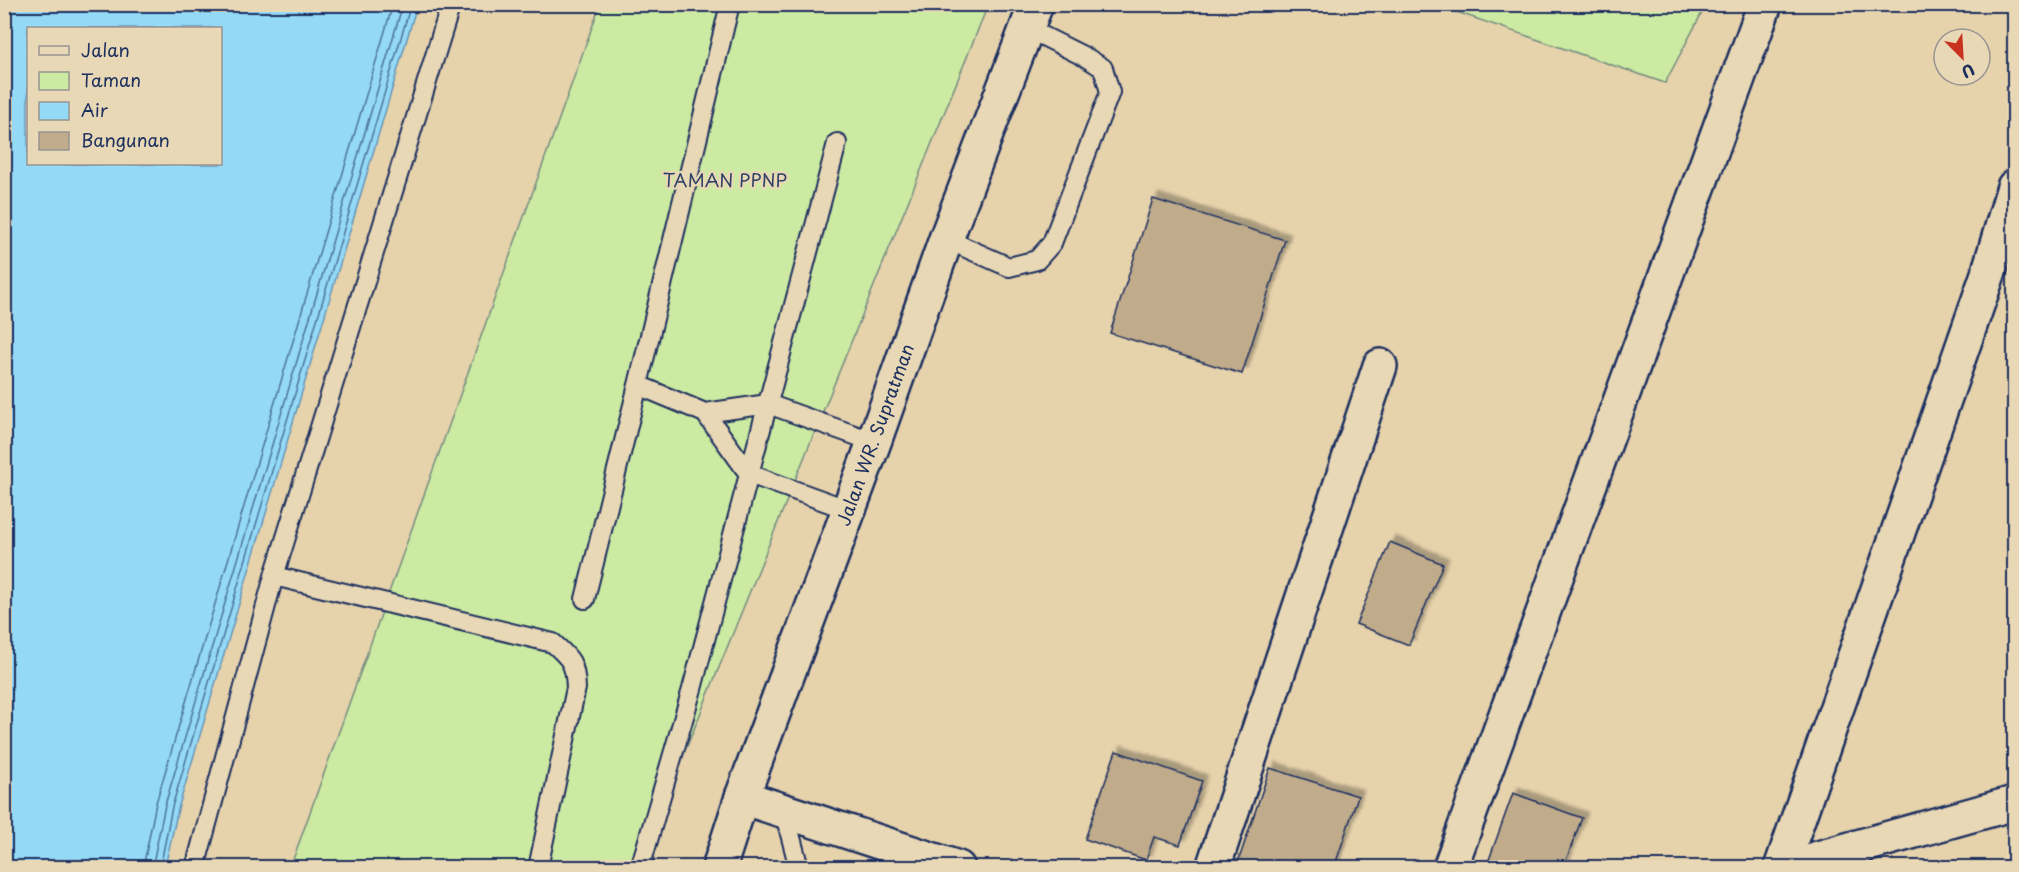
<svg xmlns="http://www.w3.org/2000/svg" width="2019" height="872" font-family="'Playpen Sans',sans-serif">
	<defs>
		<filter id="shadow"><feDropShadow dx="5.5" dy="-5.5" stdDeviation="1.5" flood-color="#0004"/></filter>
	</defs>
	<rect width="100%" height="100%" fill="#e6d2ab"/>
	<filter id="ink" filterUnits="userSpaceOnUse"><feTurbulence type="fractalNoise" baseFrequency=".0167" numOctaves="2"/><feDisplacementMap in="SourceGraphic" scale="12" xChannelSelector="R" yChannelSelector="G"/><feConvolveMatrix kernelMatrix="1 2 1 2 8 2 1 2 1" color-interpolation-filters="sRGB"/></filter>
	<g filter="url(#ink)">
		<!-- green -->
		<path fill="#cceaa1" stroke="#748c80" stroke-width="1.5" d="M600 5H988L638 867 290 868Z
			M1436 5 1706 4V5L1665 83Z"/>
		<!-- water -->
		<path fill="#94d9f6" stroke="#6495b9" stroke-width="1.5" fill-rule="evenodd" d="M5 4 417 5 178 809 165 867H5ZM28 28H220V164H28Z"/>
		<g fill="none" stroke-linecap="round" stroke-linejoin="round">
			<!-- shore -->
			<path stroke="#4b739b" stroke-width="1.5" d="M143 868 156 803 393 4
				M152 868 165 805 403 4
				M160 868 172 807 411 4"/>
		</g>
		<!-- building -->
		<path fill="#c0ab8b" stroke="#1b2f5e" stroke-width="1.5" filter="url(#shadow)" d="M1153 199 1285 240 1242 374 1110 333Z
			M1390 542 1443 564 1409 645 1356 624Z
			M1116 751 1202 781 1180 845 1154 837 1146 860 1085 839Z
			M1270 768 1358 796 1334 868H1236Z
			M1513 793 1582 818 1563 868H1486Z"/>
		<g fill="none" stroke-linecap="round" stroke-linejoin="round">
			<defs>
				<path id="service" d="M730 4 638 385 705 413 768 404 874 442
					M946 239 1009 267 1037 260 1052 243 1110 92 1103 68 1087 58 1027 28
					M705 413 749 474 849 510
					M274 576 553 643C571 659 575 663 576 688L538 868
					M585 599 638 385
					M784 811 799 868
					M195 868 274 576 451 4
					M640 868 692 689 837 143"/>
				<path id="minor" d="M742 797 958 868
					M1213 868 1380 366
					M1450 868 1765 4
					M1781 868 1989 271 2014 187
					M1783 868 2014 803"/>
				<path id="tertiary" d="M719 868 742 797 874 442 946 239 1036 4"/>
			</defs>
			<!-- service casing -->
			<use href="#service" stroke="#1b2f5e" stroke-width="22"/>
			<!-- minor casing -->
			<use href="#minor" stroke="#1b2f5e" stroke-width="38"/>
			<!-- tertiary casing -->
			<use href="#tertiary" stroke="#1b2f5e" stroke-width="38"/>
			<!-- service -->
			<use href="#service" stroke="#e9d8b5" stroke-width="18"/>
			<!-- minor -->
			<use href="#minor" stroke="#e9d8b5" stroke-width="33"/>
			<!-- tertiary -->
			<use href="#tertiary" stroke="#e9d8b5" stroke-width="33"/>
		</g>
	</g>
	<g text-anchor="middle" stroke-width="4.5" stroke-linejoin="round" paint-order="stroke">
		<!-- park labels -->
		<g font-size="18" fill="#2d4265" stroke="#e9d8b5">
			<text x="725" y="187">TAMAN PPNP</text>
		</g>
		<!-- street labels -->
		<g font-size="18" fill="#1b2f5e" stroke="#e9d8b5">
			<text transform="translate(876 435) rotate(-70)" y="6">Jalan WR. Supratman</text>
		</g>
	</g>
	<!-- margin -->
	<rect width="2019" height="872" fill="none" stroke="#e9d8b5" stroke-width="24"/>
	<rect x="12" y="12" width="1995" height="848" fill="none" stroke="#1b2f5e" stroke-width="2" filter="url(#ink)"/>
	<!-- legend -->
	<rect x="27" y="27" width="195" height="138" fill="#e9d8b5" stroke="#979492" stroke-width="1.5"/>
	<rect x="39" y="46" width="30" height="9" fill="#e9d8b5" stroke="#979492" stroke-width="1.5"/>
	<text x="81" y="57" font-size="18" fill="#1b2f5e">Jalan</text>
	<rect x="39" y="72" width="30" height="18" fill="#cceaa1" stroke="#979492" stroke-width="1.5"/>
	<text x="81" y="87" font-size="18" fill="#1b2f5e">Taman</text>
	<rect x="39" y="102" width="30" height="18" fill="#94d9f6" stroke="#979492" stroke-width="1.5"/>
	<text x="81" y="117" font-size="18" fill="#1b2f5e">Air</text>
	<rect x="39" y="132" width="30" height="18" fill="#c0ab8b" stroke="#979492" stroke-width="1.5"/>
	<text x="81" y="147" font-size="18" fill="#1b2f5e">Bangunan</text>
	<!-- north arrow -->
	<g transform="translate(1962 57) rotate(156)"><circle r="28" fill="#e9d8b5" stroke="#979492" stroke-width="1.5"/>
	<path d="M0-4.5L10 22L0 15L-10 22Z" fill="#c8321e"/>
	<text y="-9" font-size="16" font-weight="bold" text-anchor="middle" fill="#1b2f5e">U</text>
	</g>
</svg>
